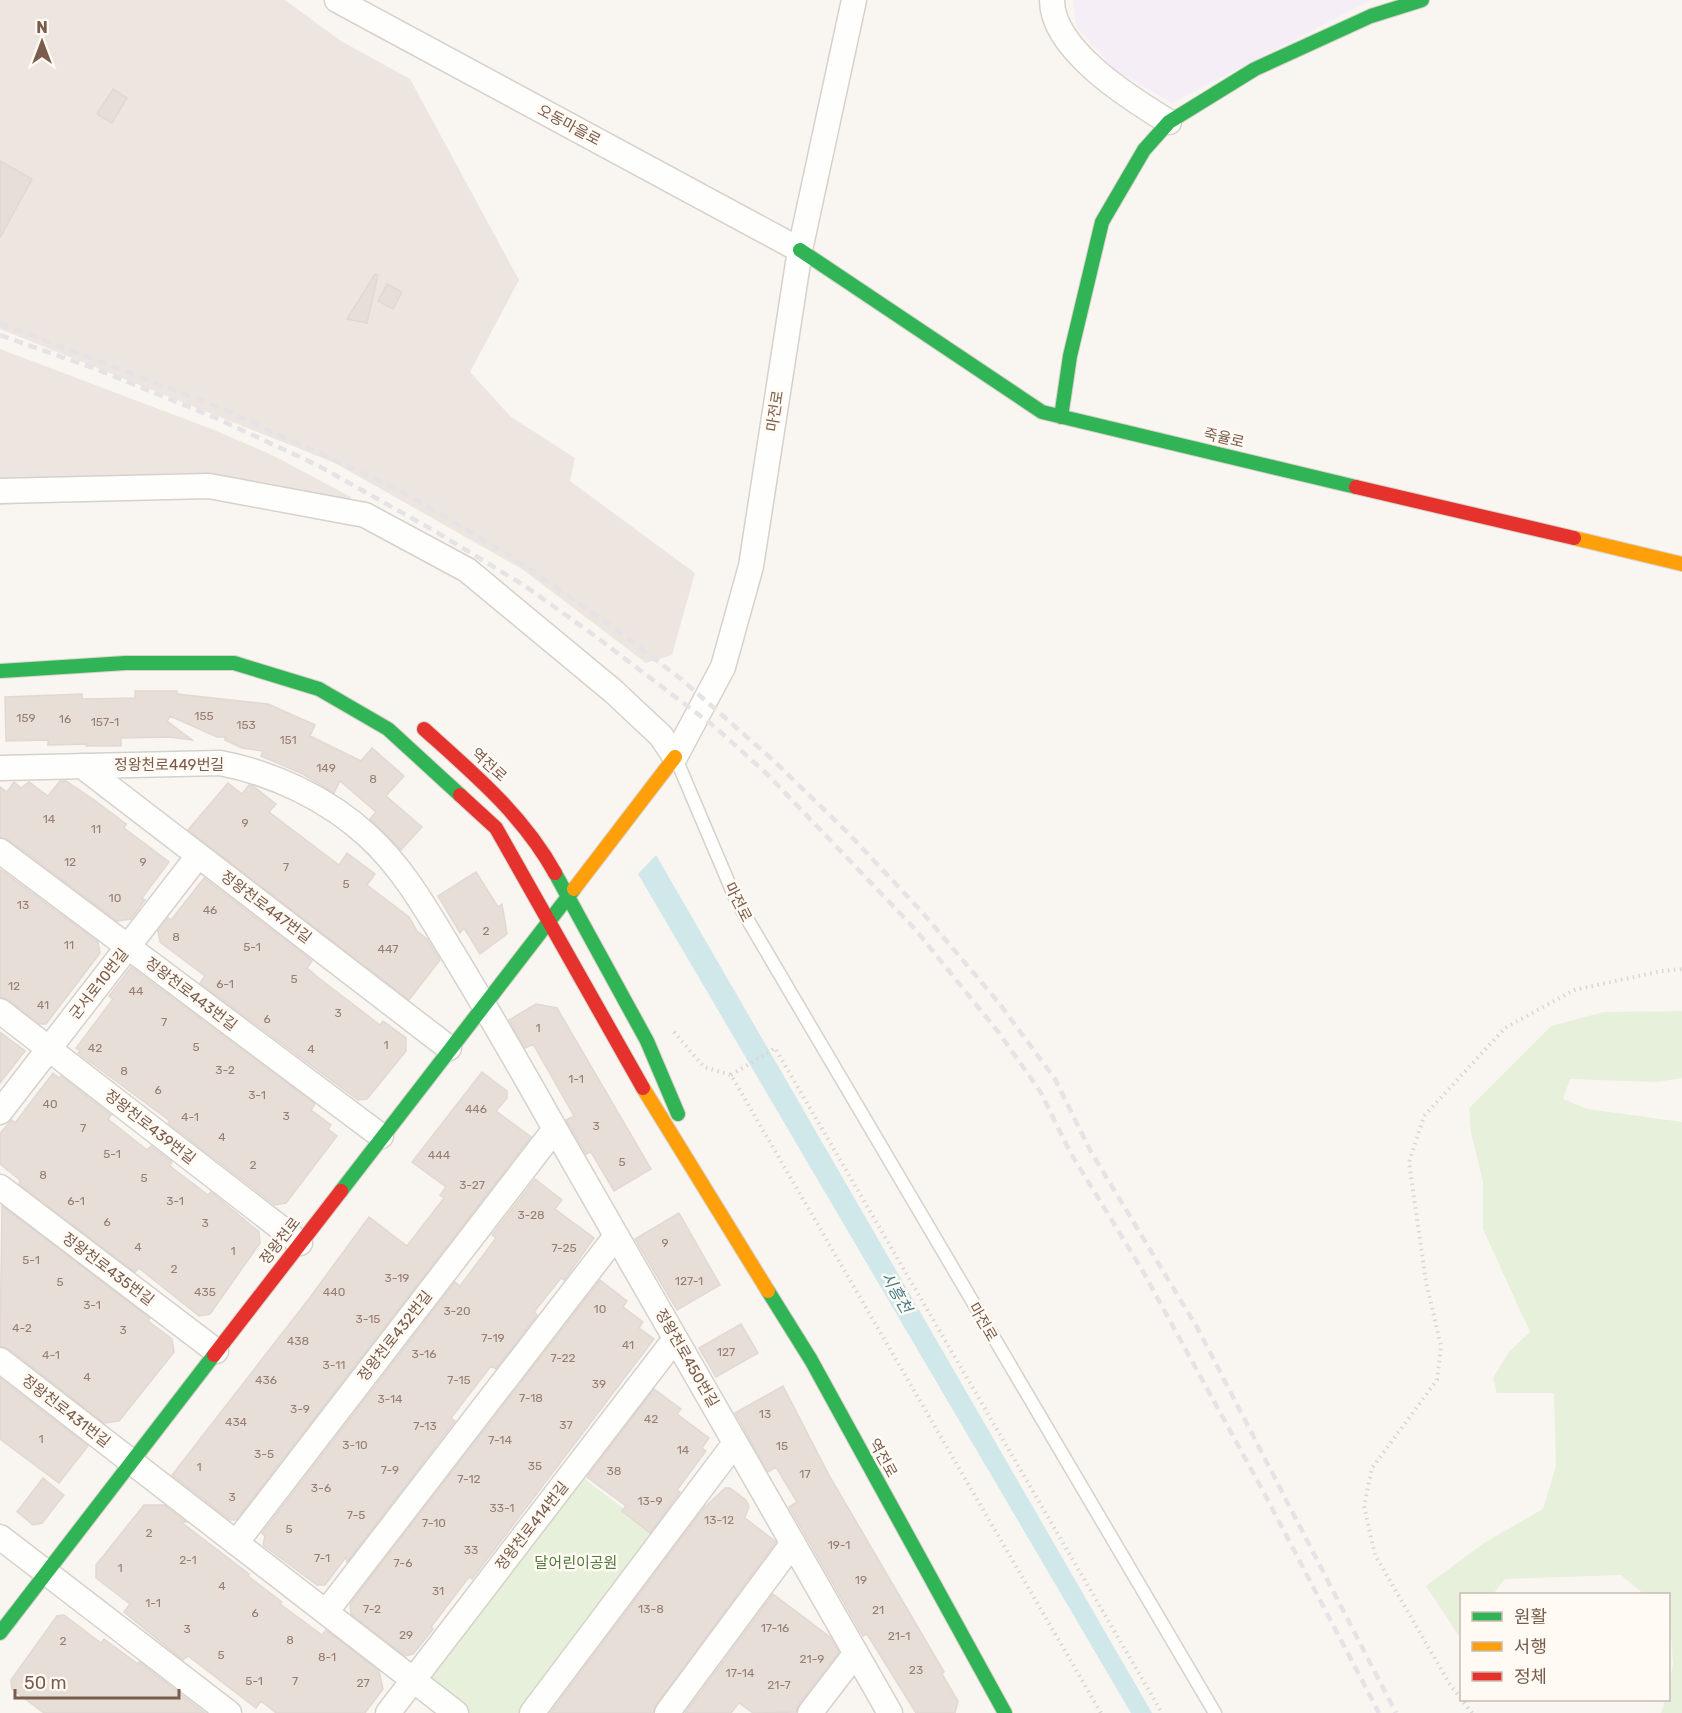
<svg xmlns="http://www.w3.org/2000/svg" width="1682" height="1713" font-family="Rubik,'Noto Sans KR',sans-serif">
	<rect width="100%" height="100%" fill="#f9f5f0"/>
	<!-- industrial -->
	<path fill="#ede5e0" d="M0 0H285L341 41 410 79 519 280 470 372 511 417 575 458 570 481 695 573 672 655 646 663 522 569 335 463 0 329Z
		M0 349 214 430 272 455 351 497 334 518 207 493 0 505Z"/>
	<!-- education -->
	<path fill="#f6eef6" d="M1073 0H1371L1172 103 1116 71 1076 26Z"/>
	<!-- green -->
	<path fill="#e7f0db" d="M1682 1011V1078L1657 1082 1570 1079 1563 1099 1587 1109 1682 1122V1713H1661L1665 1700H1668L1669 1684 1673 1664 1668 1594H1644L1621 1575 1505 1579 1493 1594H1462L1461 1639 1426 1586 1484 1543 1543 1509 1556 1466 1554 1393H1497L1493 1378 1509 1352 1530 1332 1483 1229V1182L1471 1132 1469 1108 1551 1026 1604 1012Z
		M582 1477 657 1534 519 1713H466L430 1687V1675Z"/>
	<!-- water -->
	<path fill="#d0e8ea" d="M656 855 1152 1713H1131L638 874Z"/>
	<!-- building -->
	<path fill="#e6ded7" stroke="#e2d8d2" stroke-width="1.5" d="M113 89 127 98 112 123 97 114Z
		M0 161 32 179 0 238Z
		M375 274 378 275 367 323 347 319Z
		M387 284 402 292 393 309 378 301Z
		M135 691H177V694L268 704 315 725 310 736 361 761 372 748 404 776 386 796 422 827 401 850 370 819 376 812 340 781 334 793 303 774 261 756 263 751 242 748 225 740V737H217L170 716 167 721 192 740 169 737 121 738V746H86L88 744 48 745V740L6 741 5 697 82 694V699L135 698Z
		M60 781H66L93 799 126 824 124 828 169 862 142 898 145 900 131 919 117 921 9 840 0 837V787L7 792 14 782 21 788 29 782 48 796Z
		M228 783 242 794 249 785 253 786 276 804 269 812 339 865 347 853 375 874 367 885 409 917 417 931 427 939 440 960 409 1000 188 830Z
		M0 869 98 942 100 953 46 1024H40L9 1000 0 997Z
		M476 872 498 907 502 904 507 934 480 954 464 928 460 933 438 896Z
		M204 878 312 961 307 968 320 979 380 1025 383 1021 406 1038V1051L367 1099 358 1100 200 983 205 976 160 942 158 931 168 918 171 920Z
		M131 967 315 1104 311 1110 331 1125 328 1129 337 1136 286 1203 275 1205 168 1123 170 1121 78 1053 80 1051 76 1048 113 999 109 996Z
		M536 1004 557 1008 651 1169 614 1191 591 1152 586 1154 566 1120 574 1116 533 1044 525 1048 509 1020Z
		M0 1032 25 1051 0 1083Z
		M482 1072 507 1091V1098L496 1111 531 1137 236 1520H230L172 1475 308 1300 369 1217 407 1246 444 1198 440 1195 446 1187 412 1162Z
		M53 1073 59 1078 61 1076 111 1115 108 1119 147 1150 151 1146 172 1162 170 1166 208 1195 211 1192 259 1232 260 1243 210 1314 199 1316 139 1268 135 1272 19 1184 20 1180 0 1164V1133L12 1120 15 1123Z
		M535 1179 562 1200 555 1209 594 1238 564 1280 561 1278 534 1312 537 1315 496 1369 491 1366 451 1418 455 1421 347 1562 346 1557 325 1585H317L263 1545 265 1536 262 1533 455 1282 460 1286 496 1238 492 1235Z
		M2 1206 150 1318 148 1321 172 1339 174 1352 119 1421 104 1423 9 1349 0 1346Z
		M679 1213 720 1285 677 1310 635 1239Z
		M600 1280 627 1301 623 1307 643 1322 639 1328 654 1339 472 1579 469 1577 431 1627 433 1629 413 1654 405 1656 351 1614 350 1604Z
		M741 1324 758 1353 716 1377 699 1348Z
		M0 1378 88 1446 59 1483 0 1439Z
		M783 1386 830 1477 944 1672 942 1674 958 1701 955 1713H916L867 1634 863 1636 789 1507 797 1502 776 1467 768 1472 735 1413Z
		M654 1389 681 1409 677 1414 709 1438 702 1448 706 1451 677 1490 680 1492 650 1533 622 1511 626 1506 587 1477Z
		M43 1478 64 1495 42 1523 33 1525 17 1512Z
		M725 1488H730L746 1500 749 1506 745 1518 776 1542 656 1705 653 1713H550L703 1509Z
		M144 1505H164L186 1522H181L249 1574 248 1576 282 1602 280 1604 322 1635 326 1630 379 1671 383 1689 365 1713H276L261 1701 256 1708 188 1656 183 1660 124 1612 130 1604 96 1578V1565Z
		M773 1594 830 1637 839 1652 799 1704 796 1712 753 1713 739 1703 731 1713H685Z
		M64 1615 101 1643 104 1639 138 1664 139 1662 205 1713H44L12 1689 11 1680 57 1616Z"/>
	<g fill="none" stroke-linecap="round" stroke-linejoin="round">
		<defs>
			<path id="lane" d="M677 761 736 900 1215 1713"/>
			<path id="street" d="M337 0 800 250
				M1052 0C1052 50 1131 99 1169 122
				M0 491 209 486 365 515 467 570 613 691 661 736 675 757 723 667 751 566 800 250 854 0
				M82 766 449 1048
				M0 768 220 763C273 773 328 799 368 836 404 869 427 911 452 952 486 1008 519 1065 551 1122 665 1319 777 1516 890 1713
				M0 851 381 1136
				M0 1011 300 1243
				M0 1112 198 856
				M0 1187 216 1351
				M0 1360 456 1713
				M0 1537 229 1713
				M236 1543 555 1129
				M326 1612 616 1236
				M388 1713 675 1339
				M532 1713 735 1443
				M667 1713 793 1543
				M810 1713 856 1653"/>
			<path id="fast" d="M800 250 1042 412 1356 487
				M1061 417 1070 356 1102 222 1144 150 1169 122 1255 69 1371 16 1422 0
				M0 671 126 663H234L319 689 388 729 460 795
				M555 873 647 1041 678 1114
				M341 1191 574 889
				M768 1291 811 1360 1005 1713
				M0 1633 214 1355"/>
			<path id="slow" d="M1574 538 1682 564
				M574 889 675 757
				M643 1088 768 1291"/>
			<path id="jam" d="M1356 487 1574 538
				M424 729C473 773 523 815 555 873
				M460 795 496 828 643 1088
				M214 1355 341 1191"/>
		</defs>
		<!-- lane casing -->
		<use href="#lane" stroke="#d7d1cb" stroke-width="15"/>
		<!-- street casing -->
		<use href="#street" stroke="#d7d1cb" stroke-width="27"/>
		<!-- fast casing -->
		<use href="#fast" stroke="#d9d2cb" stroke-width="16"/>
		<!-- slow casing -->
		<use href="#slow" stroke="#d9d2cb" stroke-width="16"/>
		<!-- jam casing -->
		<use href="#jam" stroke="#d9d2cb" stroke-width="16"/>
		<!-- path -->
		<path stroke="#dcd5d0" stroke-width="4" stroke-dasharray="1.5 4.5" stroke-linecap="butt" d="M674 1032 704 1067 731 1075 1101 1713
			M731 1075 775 1048 1162 1713
			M1472 1713 1449 1683 1375 1555 1364 1506 1372 1468 1437 1380 1441 1346 1426 1282 1409 1162 1424 1116 1505 1028 1574 990 1662 971 1682 969"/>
		<!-- lane -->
		<use href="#lane" stroke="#fefefd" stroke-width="12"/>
		<!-- street -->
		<use href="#street" stroke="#fefefd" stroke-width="24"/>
		<!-- fast -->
		<use href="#fast" stroke="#30b455" stroke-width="14"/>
		<!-- slow -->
		<use href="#slow" stroke="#ff9f0a" stroke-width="14"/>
		<!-- jam -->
		<use href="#jam" stroke="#e5322d" stroke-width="14"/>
		<!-- rail -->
		<path stroke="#e6e3e7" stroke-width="4.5" stroke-dasharray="9 6" stroke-linecap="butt" d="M0 323 221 408 399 490 511 556 611 626 681 679 773 760 848 833 922 912 999 1003 1055 1079 1090 1150 1198 1329 1396 1713
			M0 335 96 369 216 418 317 465 433 530 525 586 591 633 715 727 768 775 915 929 999 1033 1040 1091 1070 1152 1141 1268 1262 1489 1379 1713"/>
	</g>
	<g text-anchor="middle" stroke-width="5" stroke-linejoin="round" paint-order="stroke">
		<!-- number labels -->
		<g font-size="12" fill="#977e72">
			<text x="204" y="720">155</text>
			<text x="26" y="722">159</text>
			<text x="65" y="723">16</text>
			<text x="105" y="726">157-1</text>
			<text x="246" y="729">153</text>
			<text x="288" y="744">151</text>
			<text x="326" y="772">149</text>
			<text x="373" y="783">8</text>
			<text x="49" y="823">14</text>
			<text x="245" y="827">9</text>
			<text x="96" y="833">11</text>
			<text x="70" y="866">12</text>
			<text x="143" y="866">9</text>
			<text x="286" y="871">7</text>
			<text x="346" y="888">5</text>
			<text x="115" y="902">10</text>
			<text x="23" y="909">13</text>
			<text x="210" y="914">46</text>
			<text x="486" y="935">2</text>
			<text x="176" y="941">8</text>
			<text x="69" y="949">11</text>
			<text x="252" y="951">5-1</text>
			<text x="388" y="953">447</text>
			<text x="294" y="983">5</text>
			<text x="225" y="988">6-1</text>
			<text x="14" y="990">12</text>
			<text x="136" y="995">44</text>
			<text x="43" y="1009">41</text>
			<text x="338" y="1017">3</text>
			<text x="267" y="1023">6</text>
			<text x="164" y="1026">7</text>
			<text x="538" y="1032">1</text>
			<text x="386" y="1049">1</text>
			<text x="196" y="1051">5</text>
			<text x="95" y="1052">42</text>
			<text x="311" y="1053">4</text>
			<text x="225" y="1074">3-2</text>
			<text x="124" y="1075">8</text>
			<text x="576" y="1083">1-1</text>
			<text x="158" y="1094">6</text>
			<text x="257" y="1099">3-1</text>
			<text x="50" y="1108">40</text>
			<text x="476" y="1113">446</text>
			<text x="286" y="1120">3</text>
			<text x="190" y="1121">4-1</text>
			<text x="596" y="1130">3</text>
			<text x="83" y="1132">7</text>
			<text x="222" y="1141">4</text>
			<text x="112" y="1158">5-1</text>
			<text x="439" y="1159">444</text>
			<text x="622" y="1166">5</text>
			<text x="253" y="1169">2</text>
			<text x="43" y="1179">8</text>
			<text x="144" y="1182">5</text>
			<text x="472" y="1189">3-27</text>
			<text x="76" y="1205">6-1</text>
			<text x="175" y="1205">3-1</text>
			<text x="531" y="1219">3-28</text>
			<text x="107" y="1226">6</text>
			<text x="205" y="1227">3</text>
			<text x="665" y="1247">9</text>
			<text x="138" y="1251">4</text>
			<text x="564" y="1252">7-25</text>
			<text x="233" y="1255">1</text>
			<text x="31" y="1264">5-1</text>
			<text x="174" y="1273">2</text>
			<text x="397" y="1282">3-19</text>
			<text x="689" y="1285">127-1</text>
			<text x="60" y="1286">5</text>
			<text x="205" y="1296">435</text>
			<text x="334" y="1296">440</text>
			<text x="92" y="1309">3-1</text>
			<text x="600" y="1313">10</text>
			<text x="457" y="1315">3-20</text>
			<text x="368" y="1323">3-15</text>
			<text x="22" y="1332">4-2</text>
			<text x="123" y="1334">3</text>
			<text x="493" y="1342">7-19</text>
			<text x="298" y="1345">438</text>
			<text x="628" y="1349">41</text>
			<text x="726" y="1356">127</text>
			<text x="424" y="1358">3-16</text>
			<text x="51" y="1359">4-1</text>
			<text x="563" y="1362">7-22</text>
			<text x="334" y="1369">3-11</text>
			<text x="87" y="1381">4</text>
			<text x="266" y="1384">436</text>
			<text x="459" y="1384">7-15</text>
			<text x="599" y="1388">39</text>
			<text x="531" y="1402">7-18</text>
			<text x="390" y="1403">3-14</text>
			<text x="300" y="1413">3-9</text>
			<text x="765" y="1418">13</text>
			<text x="651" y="1423">42</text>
			<text x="236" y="1426">434</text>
			<text x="566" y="1429">37</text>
			<text x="425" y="1430">7-13</text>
			<text x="41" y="1443">1</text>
			<text x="500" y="1444">7-14</text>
			<text x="355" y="1449">3-10</text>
			<text x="782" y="1450">15</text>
			<text x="683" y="1454">14</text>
			<text x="264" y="1458">3-5</text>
			<text x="535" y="1470">35</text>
			<text x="199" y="1471">1</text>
			<text x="390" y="1474">7-9</text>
			<text x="614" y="1475">38</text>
			<text x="805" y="1478">17</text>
			<text x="469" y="1483">7-12</text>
			<text x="321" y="1492">3-6</text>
			<text x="232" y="1501">3</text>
			<text x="650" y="1505">13-9</text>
			<text x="502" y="1512">33-1</text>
			<text x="356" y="1519">7-5</text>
			<text x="719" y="1524">13-12</text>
			<text x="434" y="1527">7-10</text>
			<text x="289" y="1533">5</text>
			<text x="149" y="1537">2</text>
			<text x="839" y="1549">19-1</text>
			<text x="471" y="1554">33</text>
			<text x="322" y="1562">7-1</text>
			<text x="188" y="1564">2-1</text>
			<text x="403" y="1567">7-6</text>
			<text x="120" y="1572">1</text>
			<text x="861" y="1584">19</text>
			<text x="222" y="1590">4</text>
			<text x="438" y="1595">31</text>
			<text x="153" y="1607">1-1</text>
			<text x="372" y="1613">7-2</text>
			<text x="651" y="1613">13-8</text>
			<text x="878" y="1614">21</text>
			<text x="255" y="1617">6</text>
			<text x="775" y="1632">17-16</text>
			<text x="187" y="1633">3</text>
			<text x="406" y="1639">29</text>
			<text x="899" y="1640">21-1</text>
			<text x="290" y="1644">8</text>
			<text x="63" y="1645">2</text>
			<text x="221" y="1659">5</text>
			<text x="327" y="1661">8-1</text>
			<text x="812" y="1663">21-9</text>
			<text x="916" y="1674">23</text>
			<text x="740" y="1677">17-14</text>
			<text x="254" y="1685">5-1</text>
			<text x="295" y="1685">7</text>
			<text x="363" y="1687">27</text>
			<text x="779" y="1689">21-7</text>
		</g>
		<!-- street labels -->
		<g font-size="15" fill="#7a5c4d" stroke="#fffaf3">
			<text transform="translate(569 125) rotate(28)" y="5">오동마을로</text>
			<text transform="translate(775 411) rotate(-81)" y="5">마전로</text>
			<text transform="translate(1224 438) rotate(13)" y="5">죽율로</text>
			<text x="169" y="770">정왕천로449번길</text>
			<text transform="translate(489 765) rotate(42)" y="5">역전로</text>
			<text transform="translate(738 902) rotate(63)" y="5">마전로</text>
			<text transform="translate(266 907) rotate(37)" y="5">정왕천로447번길</text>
			<text transform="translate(99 984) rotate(-52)" y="5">군서로10번길</text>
			<text transform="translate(191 994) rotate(37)" y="5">정왕천로443번길</text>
			<text transform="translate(150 1127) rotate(38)" y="5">정왕천로439번길</text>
			<text transform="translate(280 1241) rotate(-52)" y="5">정왕천로</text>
			<text transform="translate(108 1269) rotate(37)" y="5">정왕천로435번길</text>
			<text transform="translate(983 1322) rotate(60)" y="5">마전로</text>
			<text transform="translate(395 1336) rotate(-52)" y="5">정왕천로432번길</text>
			<text transform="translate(687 1358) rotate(60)" y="5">정왕천로450번길</text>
			<text transform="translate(66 1411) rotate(38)" y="5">정왕천로431번길</text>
			<text transform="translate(883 1458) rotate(61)" y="5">역전로</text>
			<text transform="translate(532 1526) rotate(-52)" y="5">정왕천로414번길</text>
		</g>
		<!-- park labels -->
		<g font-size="15" fill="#537a41" stroke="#fffaf3">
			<text x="576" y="1568">달어린이공원</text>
		</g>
		<!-- water labels -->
		<g font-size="16" font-style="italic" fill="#437c86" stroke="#fffaf3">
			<text transform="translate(897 1292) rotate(60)" y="6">시흥천</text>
		</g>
	</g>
	<!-- legend -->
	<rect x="1460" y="1593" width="210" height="108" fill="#fffaf3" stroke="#cabbb1" stroke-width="1.5"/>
	<rect x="1472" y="1612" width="30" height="9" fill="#30b455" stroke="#cabbb1" stroke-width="1.5"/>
	<text x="1514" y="1623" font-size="18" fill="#7a5c4d">원활</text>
	<rect x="1472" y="1642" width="30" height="9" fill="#ff9f0a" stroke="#cabbb1" stroke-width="1.5"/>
	<text x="1514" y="1653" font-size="18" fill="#7a5c4d">서행</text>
	<rect x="1472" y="1672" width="30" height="9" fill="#e5322d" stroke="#cabbb1" stroke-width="1.5"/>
	<text x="1514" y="1683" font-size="18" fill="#7a5c4d">정체</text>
	<!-- north arrow -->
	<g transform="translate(42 42)" stroke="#fffaf3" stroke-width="4.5" paint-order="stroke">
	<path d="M0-4.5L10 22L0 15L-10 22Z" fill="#7a5c4d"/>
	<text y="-9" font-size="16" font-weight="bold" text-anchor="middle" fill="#7a5c4d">N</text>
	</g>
	<!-- scale -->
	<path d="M15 1689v9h164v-9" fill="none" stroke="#7a5c4d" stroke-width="3"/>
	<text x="24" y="1689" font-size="18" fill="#7a5c4d" stroke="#fffaf3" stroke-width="4.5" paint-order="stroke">50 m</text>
</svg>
